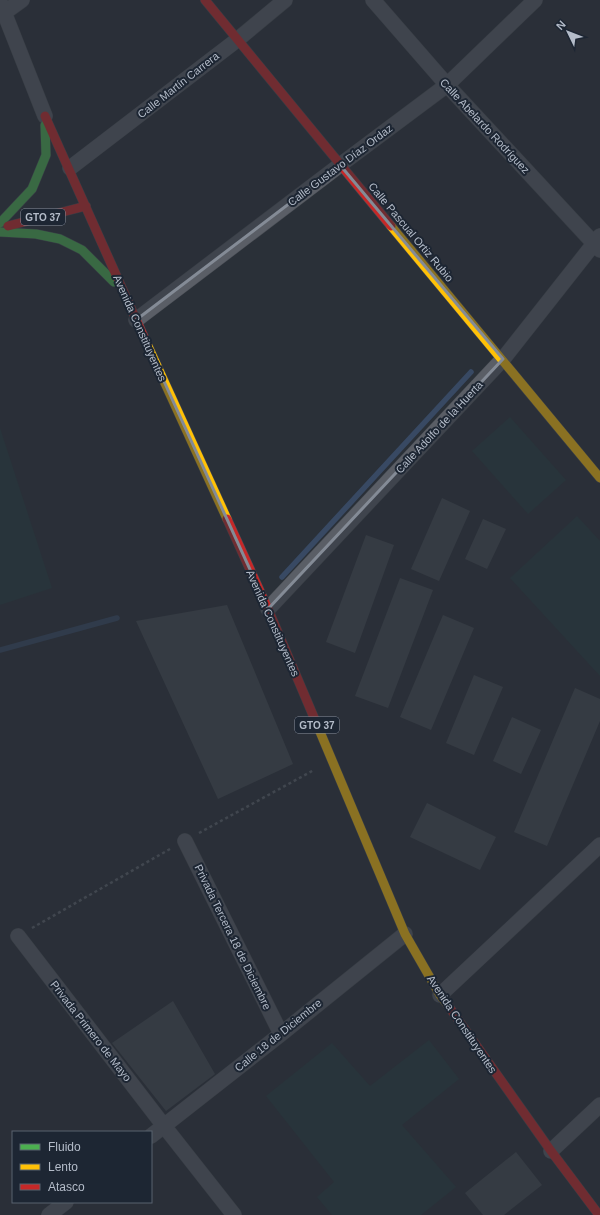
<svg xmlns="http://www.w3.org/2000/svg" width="600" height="1215" font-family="Helvetica,sans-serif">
	<rect width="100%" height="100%" fill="#2a3038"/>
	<!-- green -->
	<path fill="#273a3e" d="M510 417 566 480 528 514 472 451Z
		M0 428 52 588 0 605Z
		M577 516 600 541V676L510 578Z
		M429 1040 459 1079 402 1125 456 1187 421 1215H332L317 1197 334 1182 266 1096 332 1043 370 1086Z"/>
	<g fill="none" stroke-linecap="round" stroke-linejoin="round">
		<!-- stream -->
		<path stroke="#384963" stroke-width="5.5" d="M282 577 471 372
			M0 650 117 618"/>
	</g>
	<!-- building -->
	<path fill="#444950" d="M442 498 470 511 439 581 411 569Z
		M483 519 506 529 487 569 465 559Z
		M366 535 394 545 355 653 326 642Z
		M400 578 433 590 388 708 355 696Z
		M227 605 293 764 218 799 136 621Z
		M443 615 474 628 431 730 400 717Z
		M474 675 503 687 474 755 446 743Z
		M575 688 600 699V721L547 846 514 832Z
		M512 717 541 730 521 774 493 761Z
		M427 803 496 837 480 870 410 837Z
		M173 1001 215 1074 166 1111 112 1043Z
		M516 1152 542 1185 504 1215H483L465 1193Z"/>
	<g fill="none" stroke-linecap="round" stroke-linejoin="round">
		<defs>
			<path id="street" d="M373 0 447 85 600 250
				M0 2 45 116
				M4 13 22 0
				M70 168 237 40 285 0
				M136 320 340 165 447 85 535 0
				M268 609 503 359 600 236
				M185 841 281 1034
				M18 936 164 1126 234 1215
				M440 995 600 845
				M151 1136 281 1034 405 934
				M551 1151 600 1105
				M49 1215 66 1202"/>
			<path id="fast" d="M0 223 32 189 46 155 45 125
				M0 232 36 234 60 239 82 250 114 282"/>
			<path id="slow" d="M391 226 600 478
				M147 344 227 519
				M318 727 405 934 440 995 447 1004"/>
			<path id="jam" d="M205 0 391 226
				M45 116 147 344
				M8 226 86 206
				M227 519 268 609 318 727
				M447 1004 551 1151 599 1215"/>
		</defs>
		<!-- street casing -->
		<use href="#street" stroke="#484c53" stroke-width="16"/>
		<!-- fast casing -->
		<use href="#fast" stroke="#484c53" stroke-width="10"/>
		<!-- slow casing -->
		<use href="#slow" stroke="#484c53" stroke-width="10"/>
		<!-- jam casing -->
		<use href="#jam" stroke="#484c53" stroke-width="10"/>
		<!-- path -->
		<path stroke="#5d636a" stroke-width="2.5" stroke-dasharray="3 3" stroke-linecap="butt" d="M199 833 314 770
			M32 928 170 849"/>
		<!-- street -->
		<use href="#street" stroke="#5a5e66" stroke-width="15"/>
		<!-- fast -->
		<use href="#fast" stroke="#4caf50" stroke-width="9"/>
		<!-- slow -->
		<use href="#slow" stroke="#ffc107" stroke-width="9"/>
		<!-- jam -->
		<use href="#jam" stroke="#c62828" stroke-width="9"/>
	</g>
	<!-- marked area -->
	<path d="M0 0H600V1215H0ZM340 165 503 359 268 609 136 320Z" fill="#2a3038" fill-opacity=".55" fill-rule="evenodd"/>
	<path fill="none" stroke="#848b96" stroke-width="3" stroke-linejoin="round" d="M340 165 503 359 268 609 136 320Z"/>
	<g text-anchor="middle" stroke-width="4" stroke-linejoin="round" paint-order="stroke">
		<!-- shield labels -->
		<g fill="#1d2633" stroke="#878f9c" stroke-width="1">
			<rect x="21" y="209" width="44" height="16" rx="3"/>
			<rect x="295" y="717" width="44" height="16" rx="3"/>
		</g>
		<g font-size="10" font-weight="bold" fill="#b4bcc9">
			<text x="43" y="221">GTO 37</text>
			<text x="317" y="729">GTO 37</text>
		</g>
		<!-- street labels -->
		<g font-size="11" fill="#b4bcc9" stroke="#1d2633">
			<text transform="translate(178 85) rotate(-38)" y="4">Calle Martín Carrera</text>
			<text transform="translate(485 126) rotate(47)" y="4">Calle Abelardo Rodríguez</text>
			<text transform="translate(340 165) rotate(-37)" y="4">Calle Gustavo Díaz Ordaz</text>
			<text transform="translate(411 232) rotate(50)" y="4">Calle Pascual Ortiz Rubio</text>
			<text transform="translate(140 328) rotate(66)" y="4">Avenida Constituyentes</text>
			<text transform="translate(439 427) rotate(-47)" y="4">Calle Adolfo de la Huerta</text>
			<text transform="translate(273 623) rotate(66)" y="4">Avenida Constituyentes</text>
			<text transform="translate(233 937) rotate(64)" y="4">Privada Tercera 18 de Diciembre</text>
			<text transform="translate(462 1024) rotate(56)" y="4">Avenida Constituyentes</text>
			<text transform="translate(91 1031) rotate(52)" y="4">Privada Primero de Mayo</text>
			<text transform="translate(278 1035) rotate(-39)" y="4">Calle 18 de Diciembre</text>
		</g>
	</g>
	<!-- legend -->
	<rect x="12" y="1131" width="140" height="72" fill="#1d2633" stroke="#59626f"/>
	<rect x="20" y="1144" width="20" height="6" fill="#4caf50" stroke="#59626f"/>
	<text x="48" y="1151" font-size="12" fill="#b4bcc9">Fluido</text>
	<rect x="20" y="1164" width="20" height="6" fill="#ffc107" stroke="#59626f"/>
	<text x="48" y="1171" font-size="12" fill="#b4bcc9">Lento</text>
	<rect x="20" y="1184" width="20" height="6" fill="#c62828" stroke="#59626f"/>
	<text x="48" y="1191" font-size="12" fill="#b4bcc9">Atasco</text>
	<!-- north arrow -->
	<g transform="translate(568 32) rotate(313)" stroke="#1d2633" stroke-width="3" paint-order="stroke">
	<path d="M0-3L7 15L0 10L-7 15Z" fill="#b4bcc9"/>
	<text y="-6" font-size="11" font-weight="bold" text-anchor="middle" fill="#b4bcc9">N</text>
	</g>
</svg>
